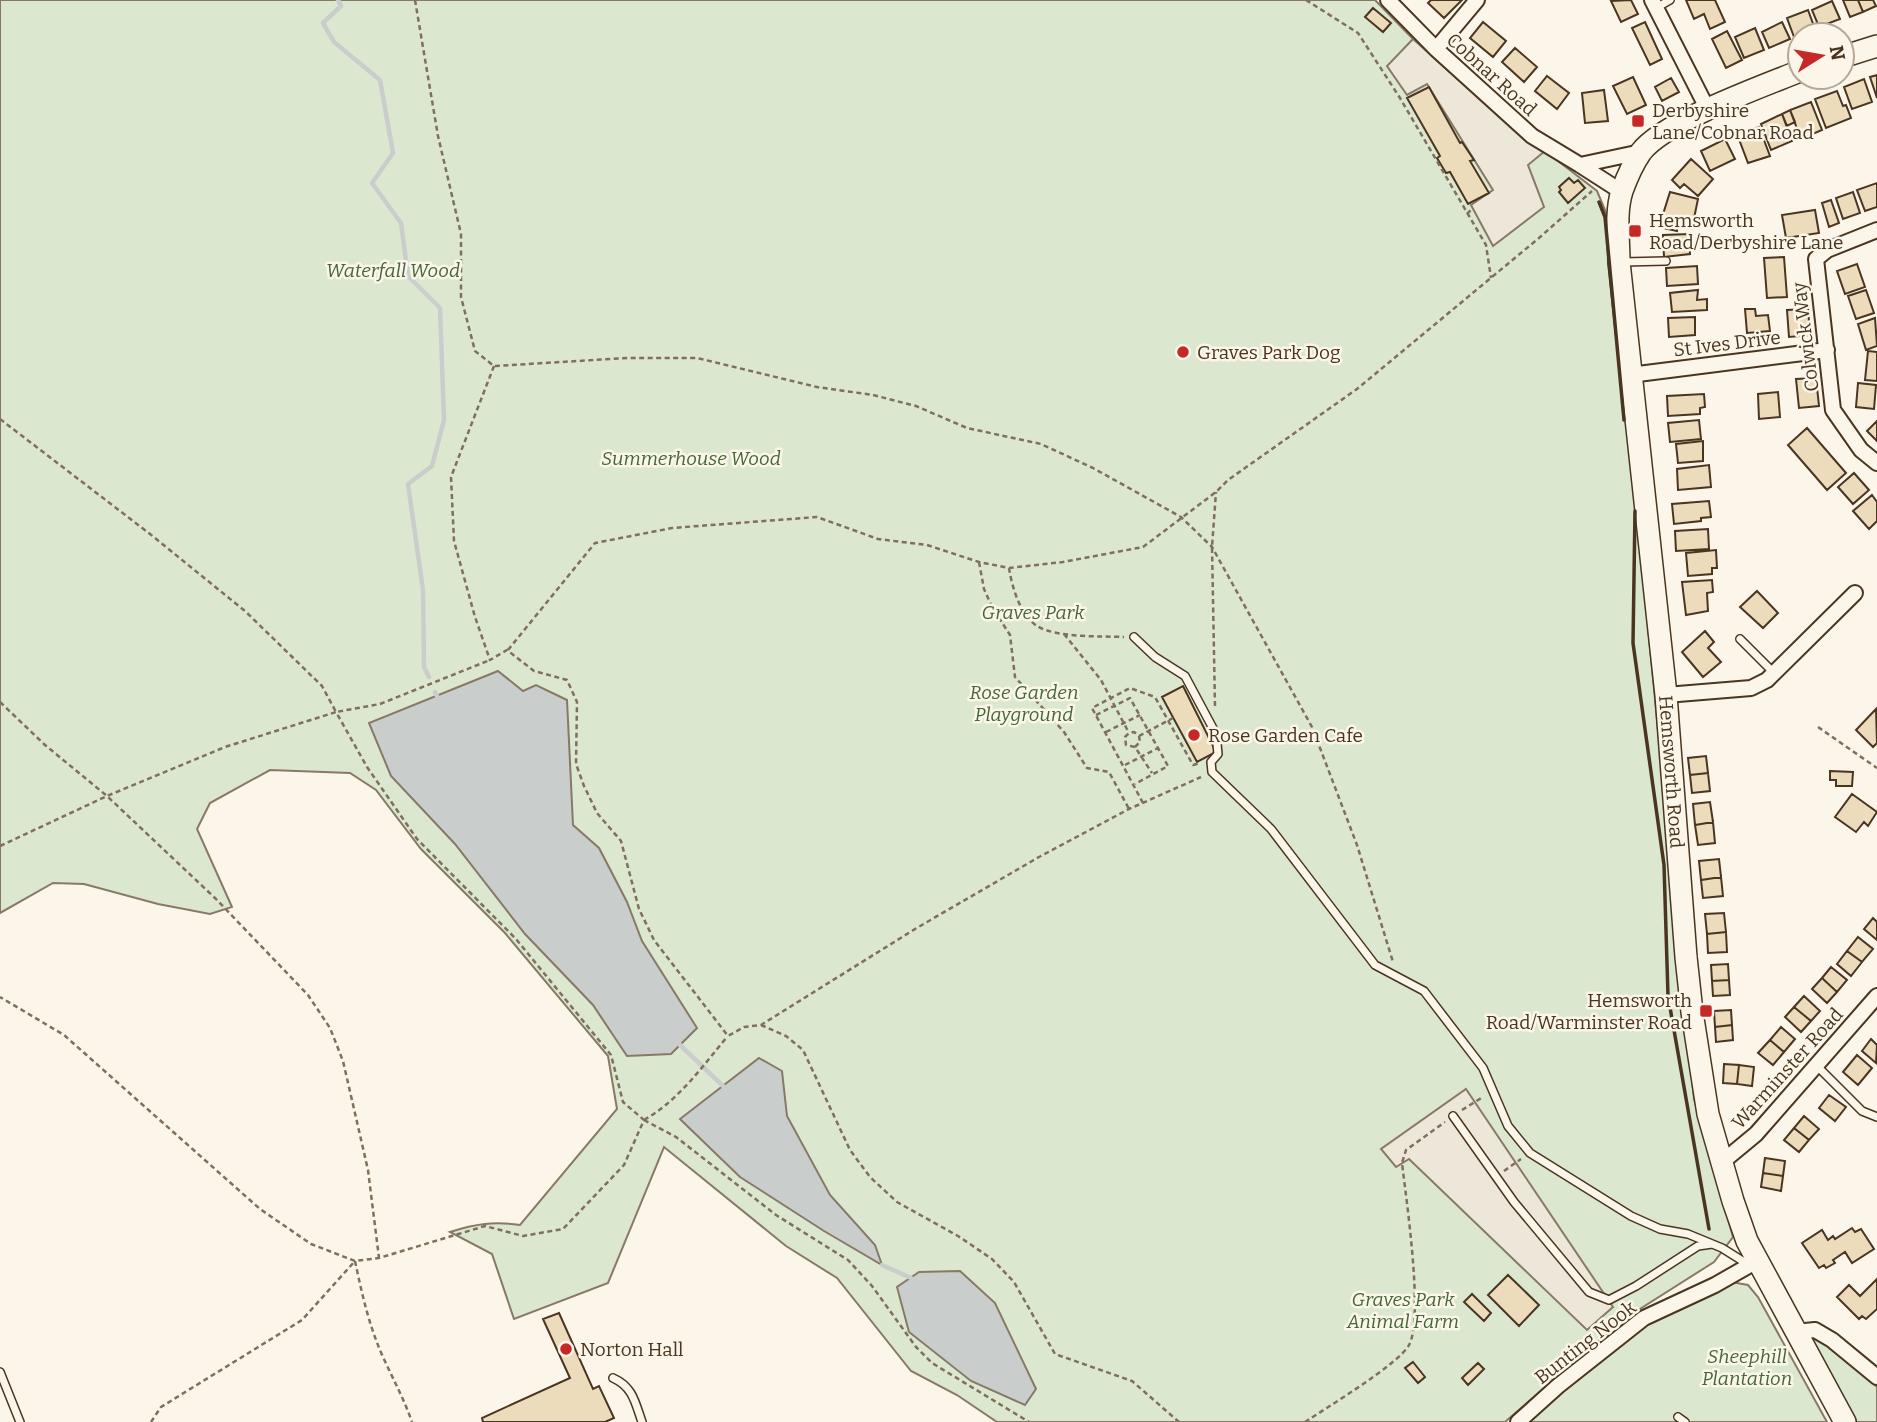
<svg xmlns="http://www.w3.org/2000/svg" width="1877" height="1422" font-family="Bitter,serif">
	<rect width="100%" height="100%" fill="#fbf6e9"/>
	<!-- green -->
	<path fill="#dce7d0" stroke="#887966" stroke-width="2" d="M0 0H1375L1413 39 1527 141 1545 151 1597 191 1608 217 1694 1099 1733 1237 1714 1262 1621 1321 1505 1422H997L957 1395 911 1371 837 1278 786 1246 664 1147 608 1283 514 1319 492 1254 450 1232C475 1224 494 1221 520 1225L617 1109 608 1056 505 933 421 849 376 790 350 773 270 770 210 803 197 829 232 907 210 914 158 904 84 884 53 883 0 913Z
		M1731 1282 1748 1285 1758 1297 1827 1422H1529L1566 1388 1645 1323Z
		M1803 1334 1824 1339 1877 1387V1422H1857Z"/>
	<!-- parking -->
	<path fill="#ede7d9" stroke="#887966" stroke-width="2" d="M1413 39 1527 141 1545 151 1528 165 1544 207 1493 246 1471 205 1493 190 1427 84 1407 95 1387 66Z
		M1466 1089 1613 1307 1587 1330 1409 1159 1396 1167 1381 1149Z"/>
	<!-- water -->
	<path fill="#c9cecd" stroke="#887966" stroke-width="2" d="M498 671 523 691 536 685 567 700 573 825 599 848 627 902 642 941 697 1028 671 1054 627 1056 593 1005 525 934 455 844 391 776 369 723Z
		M759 1058 782 1071 787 1116 830 1195 875 1245 882 1265 824 1231 740 1177 680 1119Z
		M960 1271 995 1303 1036 1389 1025 1405 971 1381 909 1332 897 1287 919 1272Z"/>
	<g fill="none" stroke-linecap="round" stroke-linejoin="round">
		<!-- stream -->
		<path stroke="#c9cecd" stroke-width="4.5" d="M338 0 341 6 323 23 334 42 380 80 393 153 372 183 401 223 408 276 440 308 444 420 432 466 408 484 423 590 424 667 429 677
			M435 692 437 696
			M680 1045 723 1086
			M882 1265 911 1278"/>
	</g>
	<!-- building -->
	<path fill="#ecdcbc" stroke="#4a3520" stroke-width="2" d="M1431 0H1462L1444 18 1428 3Z
		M1631 0 1638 14 1621 22 1611 1Z
		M1686 0H1715L1725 22 1710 29 1704 14 1694 19Z
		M1843 0H1858L1863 12 1850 17Z
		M1858 0H1873L1876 6 1863 12Z
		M1832 1 1840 19 1819 27 1812 10Z
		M1373 8 1391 23 1383 32 1365 17Z
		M1808 10 1815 29 1794 37 1787 18Z
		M1483 22 1506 41 1493 57 1470 38Z
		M1645 22 1662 59 1650 65 1632 28Z
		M1782 22 1790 39 1769 48 1762 32Z
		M1755 28 1764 50 1744 58 1735 37Z
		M1727 31 1742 60 1726 68 1712 39Z
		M1515 48 1537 67 1524 82 1502 62Z
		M1877 75V98L1870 77Z
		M1547 76 1569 93 1557 109 1535 91Z
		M1633 77 1646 105 1627 114 1613 86Z
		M1671 78 1679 92 1662 101 1655 87Z
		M1864 79 1872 102 1852 109 1844 87Z
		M1429 87 1460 143 1462 142 1474 160 1470 161 1489 193 1468 204 1450 172 1446 173 1437 158 1440 156 1407 98Z
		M1604 90 1608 121 1585 123 1582 93Z
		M1837 91 1843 106 1846 105 1851 118 1826 128 1815 99Z
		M1811 102 1822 130 1801 139 1790 110Z
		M1790 110 1795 122 1787 126 1782 114Z
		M1782 114 1792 141 1771 150 1761 124Z
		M1759 127 1770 156 1748 163 1737 134Z
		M1725 139 1735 159 1710 171 1701 151Z
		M1691 159 1713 179 1698 196 1684 184 1680 188 1672 180Z
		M1569 178 1574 183 1578 180 1585 188 1568 203 1559 192 1561 190 1559 187Z
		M1877 183V207L1865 211 1857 190Z
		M1670 192 1698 199 1692 228 1682 226 1683 219H1678L1677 231 1659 227Z
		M1853 192 1860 213 1843 219 1836 198Z
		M1831 200 1839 223 1829 227 1822 203Z
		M1815 210 1819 233 1786 238 1782 215Z
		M1689 234 1690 254 1664 257 1663 235Z
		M1784 257 1787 297 1767 298 1764 258Z
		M1857 264 1865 287 1845 294 1837 271Z
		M1697 266 1698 284 1667 286 1666 268Z
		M1698 290 1697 300 1707 299V310L1672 312 1670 293Z
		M1866 290 1874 313 1856 319 1848 296Z
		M1745 309H1755L1756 316 1768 315 1770 331 1747 333Z
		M1808 309 1810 335 1789 337 1787 310Z
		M1695 317V335L1669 337 1668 318Z
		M1875 318 1877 346 1866 350 1858 324Z
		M1868 351 1877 352V381L1865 380Z
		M1816 378 1819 406 1799 408 1796 379Z
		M1858 383 1876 385 1874 409 1856 407Z
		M1778 392 1780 417 1759 419 1758 394Z
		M1704 394 1705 407 1700 408V414L1668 416 1667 396Z
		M1699 420 1701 439 1670 442 1668 423Z
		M1877 421V441L1867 431Z
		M1807 428 1846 473 1827 490 1788 445Z
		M1703 441V461L1678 463 1676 444Z
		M1709 465 1711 487 1678 490 1677 469Z
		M1854 473 1869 490 1853 504 1838 487Z
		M1872 495 1877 502V521L1869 529 1853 511Z
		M1709 501 1711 517 1701 518V521L1674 524 1672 504Z
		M1708 529 1709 549 1676 551 1675 531Z
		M1716 550 1717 568H1712V574L1688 576 1686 553Z
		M1712 580 1713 592 1707 593 1708 611 1686 615 1682 582Z
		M1757 591 1778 613 1763 628 1740 607Z
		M1705 631 1714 642 1708 648 1721 662 1703 677 1682 652Z
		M1183 686 1216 752 1197 762 1162 697Z
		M1876 709 1877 743 1873 747 1856 730Z
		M1706 756 1708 773 1690 775 1688 758Z
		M1830 771 1853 772 1852 786H1836V780H1830Z
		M1708 773 1710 791 1692 793 1690 775Z
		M1852 794 1877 812 1868 826 1864 822 1856 832 1835 817Z
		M1710 802 1713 822 1695 825 1693 804Z
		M1713 822 1715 843 1698 845 1695 825Z
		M1719 859 1721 877 1701 880 1699 861Z
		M1721 877 1723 896 1703 898 1701 880Z
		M1724 913 1726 932 1707 934 1705 914Z
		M1873 918 1877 922V940L1864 929Z
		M1726 932 1727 952 1708 953 1707 934Z
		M1858 937 1873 949 1862 962 1847 951Z
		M1847 951 1862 962 1851 976 1837 964Z
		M1728 964 1729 980 1712 981 1711 965Z
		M1831 967 1847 980 1837 992 1822 978Z
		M1822 978 1837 992 1827 1003 1812 989Z
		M1729 980 1730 995 1713 996 1712 981Z
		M1804 996 1820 1011 1811 1021 1794 1007Z
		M1794 1007 1811 1021 1801 1032 1785 1017Z
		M1731 1010 1732 1025 1715 1027 1714 1011Z
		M1732 1025 1733 1040 1716 1042 1715 1027Z
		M1781 1027 1795 1039 1784 1052 1770 1040Z
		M1871 1039 1877 1045 1876 1063 1862 1051Z
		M1770 1040 1784 1052 1773 1065 1758 1053Z
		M1857 1055 1872 1068 1858 1085 1843 1072Z
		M1724 1064 1739 1065 1737 1084 1723 1083Z
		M1739 1065 1754 1067 1752 1086 1737 1084Z
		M1829 1095 1846 1107 1835 1121 1819 1108Z
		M1804 1116 1819 1129 1809 1140 1794 1128Z
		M1794 1128 1809 1140 1799 1152 1784 1140Z
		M1765 1158 1785 1161 1783 1176 1763 1173Z
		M1763 1173 1783 1176 1781 1191 1761 1187Z
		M1852 1228 1855 1232 1861 1229 1874 1249 1852 1263 1845 1252 1833 1260 1835 1263 1826 1268 1824 1265 1819 1268 1802 1243 1822 1230 1828 1240 1833 1236 1835 1239Z
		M1508 1275 1539 1305 1519 1326 1488 1295Z
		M1877 1279V1309L1866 1319 1862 1316 1859 1319 1837 1297 1849 1285 1860 1296Z
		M1472 1294 1491 1313 1484 1321 1464 1302Z
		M559 1313 593 1389 599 1386 614 1418 605 1422H483L482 1418 570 1378 543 1319Z
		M1413 1362 1425 1377 1418 1383 1405 1368Z
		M1478 1363 1484 1369 1468 1385 1462 1378Z"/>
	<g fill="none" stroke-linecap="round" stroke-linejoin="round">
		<defs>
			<path id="lane" d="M1656 8 1670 0
				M1623 262 1666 261
				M1134 637 1155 657 1185 676 1216 734 1218 754 1211 762 1212 772 1271 829 1375 965 1424 991 1483 1068 1508 1126 1530 1153 1631 1216 1660 1229 1688 1234 1722 1248 1749 1265
				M1740 639 1774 673
				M1817 1066 1862 1111 1877 1117
				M1453 1116 1514 1202 1589 1292 1609 1300 1636 1286 1698 1246 1712 1244
				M0 1372 20 1422
				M613 1378C633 1387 635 1402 642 1422
				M1678 1417 1685 1422"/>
			<path id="street" d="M1388 0 1436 49 1532 136 1580 165 1641 152
				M1652 0 1708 110
				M1436 49 1477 0
				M1580 165 1622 192
				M1877 230 1827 250 1816 259 1833 410 1861 450 1877 463
				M1630 375 1827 350
				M1666 695 1751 688 1767 680 1855 593
				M1721 1163 1756 1134 1877 996
				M1795 1332 1815 1330 1832 1340 1877 1377
				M1518 1422 1558 1386 1644 1318 1715 1285 1757 1261"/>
			<g id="secondary">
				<path d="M1842 57 1877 46"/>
				<path id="s1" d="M1800 71C1761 87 1665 121 1641 152 1634 162 1626 180 1622 191 1615 213 1619 239 1619 262L1666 695 1686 957 1692 1012 1708 1114 1733 1201 1747 1241 1845 1422"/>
			</g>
		</defs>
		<!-- lane casing -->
		<use href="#lane" stroke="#4a3520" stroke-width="10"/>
		<!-- street casing -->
		<use href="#street" stroke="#4a3520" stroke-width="18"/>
		<!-- secondary casing -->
		<use href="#secondary" stroke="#4a3520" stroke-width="24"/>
		<!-- path -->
		<path stroke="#7f6f5c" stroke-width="2.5" stroke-dasharray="5 3.5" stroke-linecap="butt" d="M415 0 438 136 461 234V297L475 351 494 366 628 358H697L817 387 873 395 916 406 967 428 1041 444 1093 468 1181 517 1212 547 1312 727 1357 845 1393 962
			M1306 0 1358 33 1400 98 1486 245 1491 278
			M1467 214 1473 208
			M494 366 451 477 454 541 475 617 490 660 507 650 534 671 567 680 577 702 576 764 584 786 597 813 621 841 639 909 654 940 728 1036 744 1027 761 1025 915 929 1039 857 1129 809 1201 777
			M0 419 150 534 245 611 322 686 336 712 380 704 490 660
			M979 562 984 589 992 607 1010 635 1015 677 1064 732 1087 768 1109 772 1129 809
			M1009 568C1012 587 1020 615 1037 626 1056 638 1102 636 1124 637
			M1064 634 1101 680 1129 733
			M508 650 595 543 672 528 817 517 878 539 927 545 979 562 1009 568 1063 562 1143 547 1216 492 1228 480 1357 389 1539 238 1592 191
			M0 702 45 745 107 796 216 899 308 995 330 1028 343 1061 368 1170 379 1258
			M1215 706 1212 547 1216 492
			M1096 715 1130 698 1168 766 1135 784
			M1818 727 1877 768
			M1106 732 1140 715
			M1139 736 1173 718
			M1135 747 1140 742 1139 736 1134 732 1129 733 1125 737 1126 745 1135 747 1152 773
			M1125 765 1158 748
			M1143 803 1092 708 1130 688 1155 697 1193 765 1200 763
			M0 846 107 796 225 747 336 712 367 767 417 839 516 939 611 1055 623 1102 644 1120 624 1165 563 1229 523 1236 485 1226 379 1258 355 1261 311 1244 260 1209 64 1035 0 997
			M761 1025 786 1036 803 1050 850 1150 870 1177 897 1202 958 1236 992 1259 1014 1282 1055 1354 1132 1381 1179 1422
			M1462 1110 1483 1097
			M644 1120 676 1137 776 1215 848 1260 872 1286 916 1347 932 1363 1029 1422
			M644 1120C679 1100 701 1068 727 1037
			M1504 1171 1521 1159
			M355 1261C362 1294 369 1326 383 1357 393 1379 404 1399 412 1422
			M151 1422 161 1407 302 1320 355 1261
			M1305 1422C1326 1408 1399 1364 1409 1345 1424 1318 1406 1198 1402 1163L1406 1150 1445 1122"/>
		<!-- lane -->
		<use href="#lane" stroke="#fbf6e9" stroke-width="7"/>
		<!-- street -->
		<use href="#street" stroke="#fbf6e9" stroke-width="14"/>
		<!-- secondary -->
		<use href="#secondary" stroke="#fbf6e9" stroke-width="21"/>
		<!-- wall -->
		<path stroke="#4a3520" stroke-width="3.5" d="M1599 202 1605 217 1624 420
			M1635 511 1633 643 1664 865 1668 996 1709 1229"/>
	</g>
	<!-- markers -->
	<g fill="#c62828" stroke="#fbf6e9" stroke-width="2.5">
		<rect x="1631" y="114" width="14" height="14" rx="3.5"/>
		<rect x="1628" y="224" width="14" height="14" rx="3.5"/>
		<circle cx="1183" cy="352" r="7"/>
		<circle cx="1194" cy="735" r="7"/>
		<rect x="1699" y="1004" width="14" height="14" rx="3.5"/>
		<circle cx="566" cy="1349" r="7"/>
	</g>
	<g text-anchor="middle" stroke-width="5" stroke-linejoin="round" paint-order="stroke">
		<!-- street labels -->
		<g font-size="19" fill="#4a3520" stroke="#fbf6e9">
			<text transform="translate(1492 74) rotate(42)" y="7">Cobnar Road</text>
			<text transform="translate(1805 337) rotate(-97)" y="7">Colwick Way</text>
			<text transform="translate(1727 343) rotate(-7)" y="7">St Ives Drive</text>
			<text dy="7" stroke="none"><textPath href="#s1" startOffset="807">Hemsworth Road</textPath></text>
			<text transform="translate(1787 1068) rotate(-48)" y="7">Warminster Road</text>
			<text transform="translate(1585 1342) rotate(-38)" y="7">Bunting Nook</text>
		</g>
		<!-- poi labels -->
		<g font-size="19" fill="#4a3520" stroke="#fbf6e9" text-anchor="start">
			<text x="1652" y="117">Derbyshire<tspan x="1652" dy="22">Lane/Cobnar Road</tspan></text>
			<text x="1649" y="227">Hemsworth<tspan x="1649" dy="22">Road/Derbyshire Lane</tspan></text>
			<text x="1197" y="359">Graves Park Dog</text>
			<text x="1208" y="742">Rose Garden Cafe</text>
			<text x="1692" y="1007" text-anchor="end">Hemsworth<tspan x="1692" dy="22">Road/Warminster Road</tspan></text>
			<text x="580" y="1356">Norton Hall</text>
		</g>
		<!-- park labels -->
		<g font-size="19" font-style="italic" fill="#436837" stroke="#fbf6e9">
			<text x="393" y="277">Waterfall Wood</text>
			<text x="691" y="465">Summerhouse Wood</text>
			<text x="1033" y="619">Graves Park</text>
			<text x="1024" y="699">Rose Garden<tspan x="1024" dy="22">Playground</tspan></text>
			<text x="1403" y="1306">Graves Park<tspan x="1403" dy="22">Animal Farm</tspan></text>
			<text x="1747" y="1363">Sheephill<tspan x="1747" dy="22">Plantation</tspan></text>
		</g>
	</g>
	<!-- north arrow -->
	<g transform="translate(1821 56) rotate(79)"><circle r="33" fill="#fbf6e9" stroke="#b4a999" stroke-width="2"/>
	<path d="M0-5L12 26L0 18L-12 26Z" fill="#c62828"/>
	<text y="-10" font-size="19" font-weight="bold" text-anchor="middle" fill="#4a3520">N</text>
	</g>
</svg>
